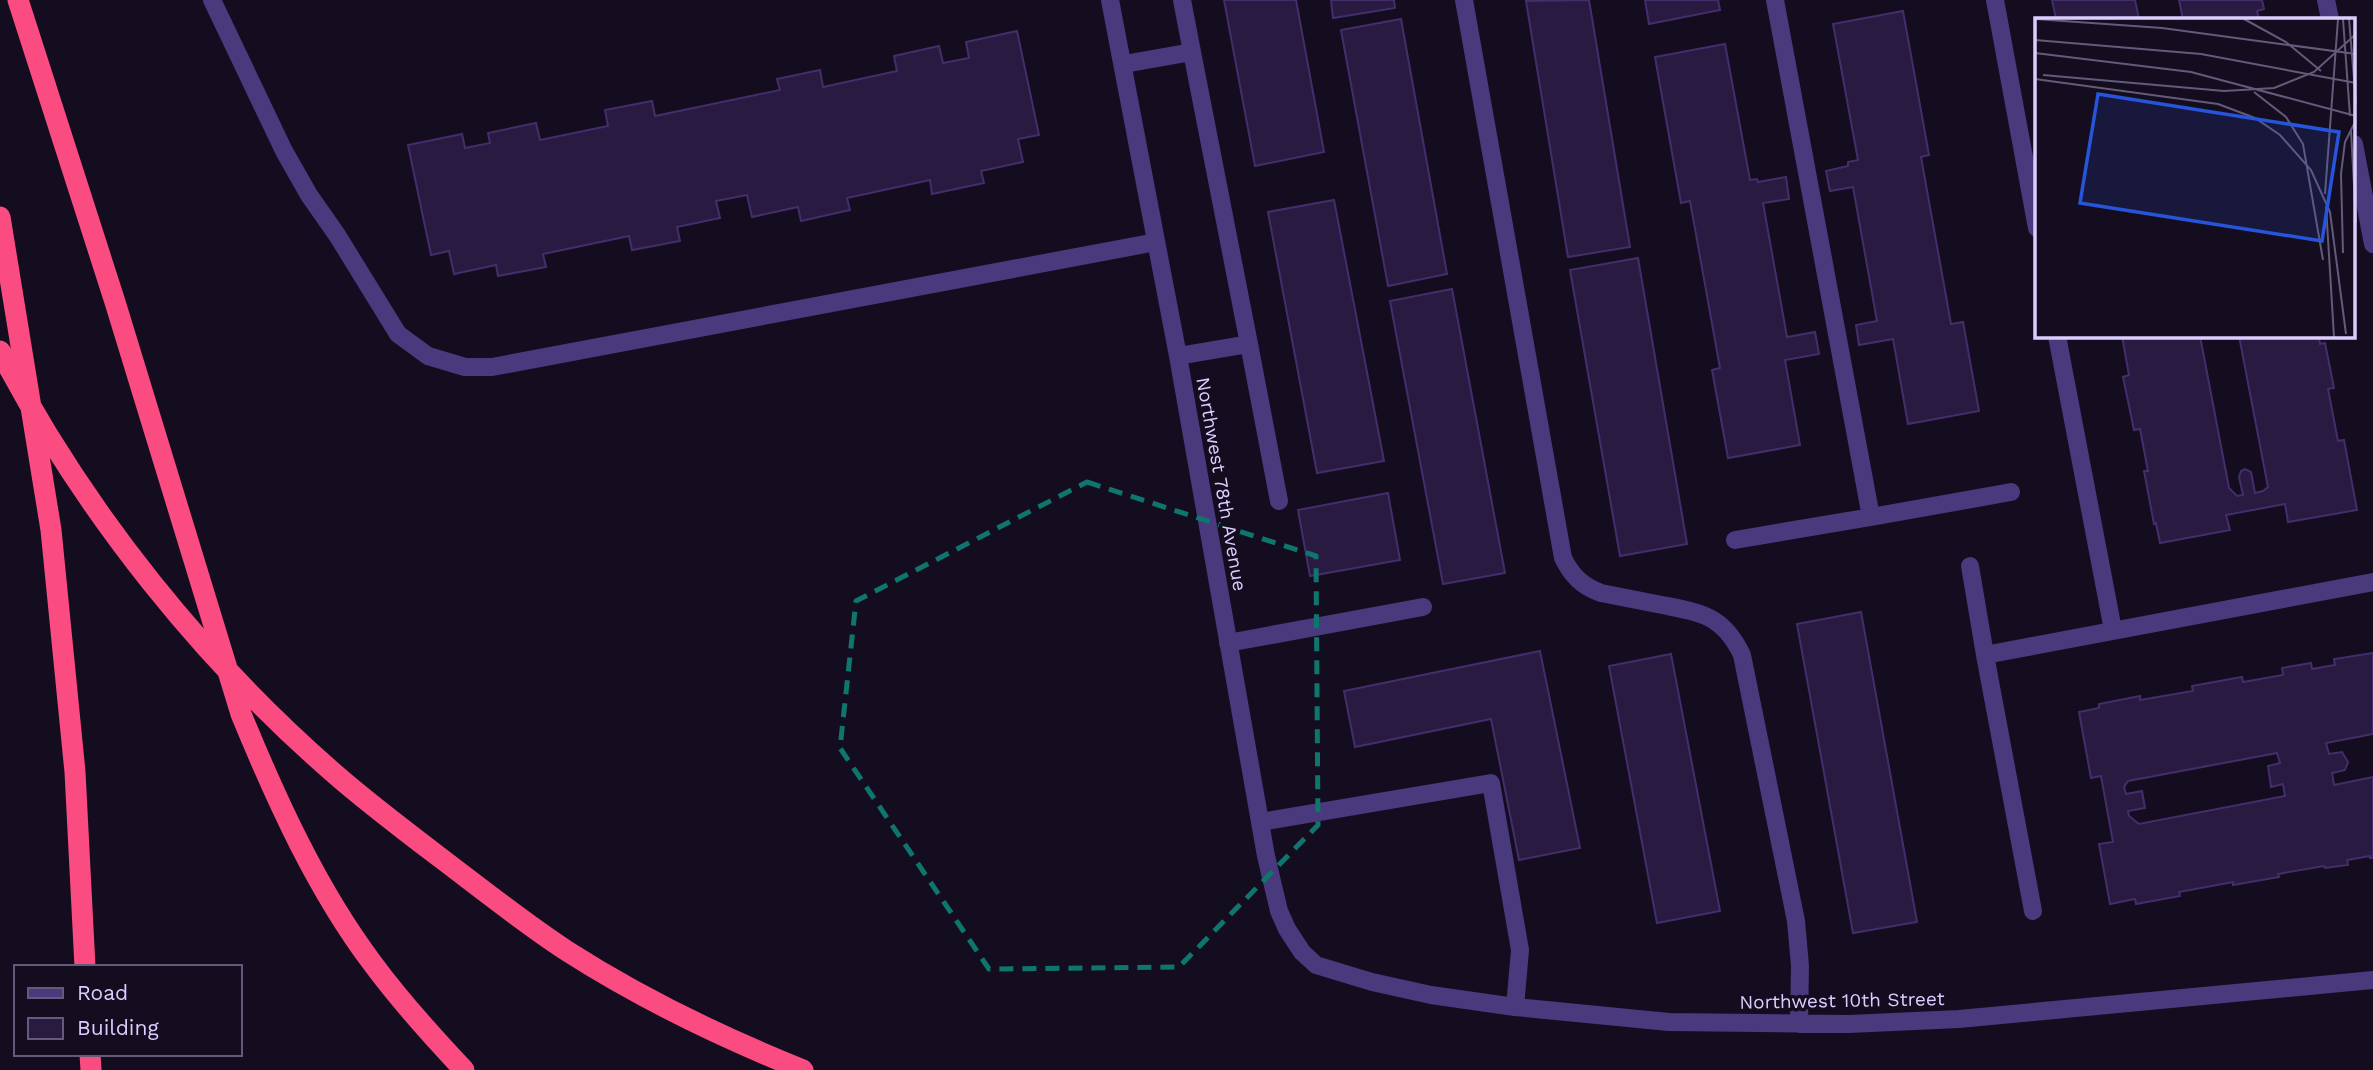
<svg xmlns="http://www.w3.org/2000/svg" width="2373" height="1070" font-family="'Work Sans',sans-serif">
	<rect width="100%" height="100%" fill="#140d20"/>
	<!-- building -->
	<path fill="#281a40" stroke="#442d6b" stroke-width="2" fill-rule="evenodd" d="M1224 0H1296L1324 152 1255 166Z
		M1331 0H1394L1395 8 1333 18Z
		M1589 0 1630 247 1568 257 1526 1Z
		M1645 0H1718L1720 10 1649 24Z
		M2052 0H2135L2139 19H2056Z
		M2179 0H2262L2264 9 2257 11 2259 19H2183Z
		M1903 11 1929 155 1921 157 1951 324 1963 322 1979 411 1908 424 1893 339 1859 345 1856 325 1877 321 1853 187 1830 191 1826 171 1848 166V162L1858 160 1833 24Z
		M1401 19 1447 274 1388 286 1341 30Z
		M1017 31 1039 135 1018 139 1023 162 981 171 984 183 932 194 930 180 847 198 850 210 801 221 798 207 752 217 747 195 716 201 720 218 677 227 680 241 632 250 629 236 543 254 546 267 498 276 496 265 454 274 449 251 431 255 408 145 462 134 465 148 490 143 488 133 536 123 540 140 608 126 605 110 652 101 655 116 780 90 777 79 820 70 823 87 897 71 894 56 939 46 943 63 969 58 966 42Z
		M1725 44 1750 180 1757 179 1758 182 1786 177 1789 199 1763 203 1787 337 1815 332 1819 354 1785 360 1800 445 1728 458 1712 370 1720 368 1690 201 1681 203 1655 57Z
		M1334 200 1384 461 1317 473 1268 212Z
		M1638 258 1687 544 1620 556 1570 270Z
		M1452 289 1505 573 1443 584 1390 301Z
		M2122 336H2200L2229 488 2237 496 2243 495 2239 477 2241 471 2245 469 2251 472 2255 493 2263 491 2268 487 2239 336H2319L2320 344 2325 343 2334 388 2328 389 2338 441 2344 440 2357 510 2288 522 2285 504 2226 515 2230 530 2160 543 2156 523 2154 524 2144 471H2148L2140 429 2134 430 2123 377 2129 375Z
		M1388 493 1400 560 1310 576 1298 510Z
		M1861 612 1917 922 1853 933 1797 624Z
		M1540 651 1580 848 1519 860 1491 719 1355 747 1344 691Z
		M2373 653V734L2326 743 2329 754 2342 752 2348 762 2345 770 2332 773 2334 785 2373 777V858H2370V856L2347 860 2348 865 2325 868 2324 866 2278 874 2279 877 2233 885V882L2179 892 2180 896 2136 904 2135 899 2110 904 2099 844 2113 842 2101 776 2091 778 2079 712 2099 708V704L2140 696V700L2193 691 2192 686 2242 677 2243 682 2283 675 2282 668 2311 663 2312 669 2335 665 2334 659ZM2277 753 2280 763 2268 766 2271 787 2283 784 2285 796 2139 824 2129 816 2128 811 2145 808 2142 791 2126 794 2124 787 2128 781Z
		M1671 654 1720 911 1657 923 1609 666Z"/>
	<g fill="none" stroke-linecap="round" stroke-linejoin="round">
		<!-- minor -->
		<path stroke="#483a7d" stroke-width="18" d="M212 0 284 151 309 195 337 235 398 334 428 356 465 367H492L1156 242
			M1110 0 1178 356 1266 856 1279 911 1287 929 1302 952 1316 965 1372 982 1431 995 1515 1007 1669 1022 1849 1024 1959 1019 2373 980
			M1182 0 1192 52
			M1464 0 1563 558C1572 576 1582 586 1601 593 1621 597 1641 601 1662 605 1701 613 1723 615 1742 655L1796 921 1800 966 1799 1024
			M1775 0 1871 517 2011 492
			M1995 0 2037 228
			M2326 0 2330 19
			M1124 64 1192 52 1249 344 1178 356
			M2354 144 2373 244
			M2057 336 2113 630
			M1249 344 1279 501
			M1735 540 1871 517
			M1970 566 1985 655
			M1228 643 1423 607
			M1261 822 1491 783 1520 950 1515 1007
			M2033 911 1985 655 2373 582"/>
		<!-- highway -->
		<path stroke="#fa4c81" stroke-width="21" d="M18 0 115 302 241 714C276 799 317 890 373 964 401 1002 432 1036 464 1070
			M0 217 51 530 75 772 85 967
			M0 351C85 513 204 662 343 781 375 808 409 834 442 859 483 890 524 923 567 951 642 999 721 1037 803 1070
			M90 1054 91 1070"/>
	</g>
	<!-- marked area -->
	<path fill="none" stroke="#0f766e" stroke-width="5" stroke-dasharray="14 9" stroke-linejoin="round" d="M1087 482 1316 556 1318 825 1179 967 989 969 840 748 856 601Z"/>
	<g text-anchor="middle" stroke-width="7" stroke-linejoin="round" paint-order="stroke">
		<!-- street labels -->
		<g font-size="19" fill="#dbcefe" stroke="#140d20">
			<text transform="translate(1222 484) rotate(80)" y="7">Northwest 78th Avenue</text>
			<text transform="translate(1842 1000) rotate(-1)" y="7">Northwest 10th Street</text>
		</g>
	</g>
	<!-- overview -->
	<g transform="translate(2035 18)">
		<rect width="320" height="320" fill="#140d20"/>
		<path fill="none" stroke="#645a79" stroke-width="2" d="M0 1 127 10 321 36M209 1 251 24 286 53M308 1 315 98M314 1 321 85M0 22 166 36 321 65M0 35 156 54 321 98M8 57 189 73 239 70 279 54 321 16M0 61 183 86 220 100 245 117 276 152 295 194 311 316M219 74 251 99 268 126 288 242M316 113 321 204M290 176 303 1M291 188 299 319M308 235 306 156 310 124 321 102"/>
		<path fill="#2654da" fill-opacity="0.15" stroke="#2654da" stroke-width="3.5" d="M63 76 304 114 287 223 45 185Z"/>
		<rect width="320" height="320" fill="none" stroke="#dbcefe" stroke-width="3.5"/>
	</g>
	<!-- legend -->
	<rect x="14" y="965" width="228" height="91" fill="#140d20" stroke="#645a79" stroke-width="2"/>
	<rect x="28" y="988" width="35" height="10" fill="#483a7d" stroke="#645a79" stroke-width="2"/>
	<text x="77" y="1000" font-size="21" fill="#dbcefe">Road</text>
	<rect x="28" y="1018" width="35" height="21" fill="#281a40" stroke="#645a79" stroke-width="2"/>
	<text x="77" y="1035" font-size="21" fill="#dbcefe">Building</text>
</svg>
